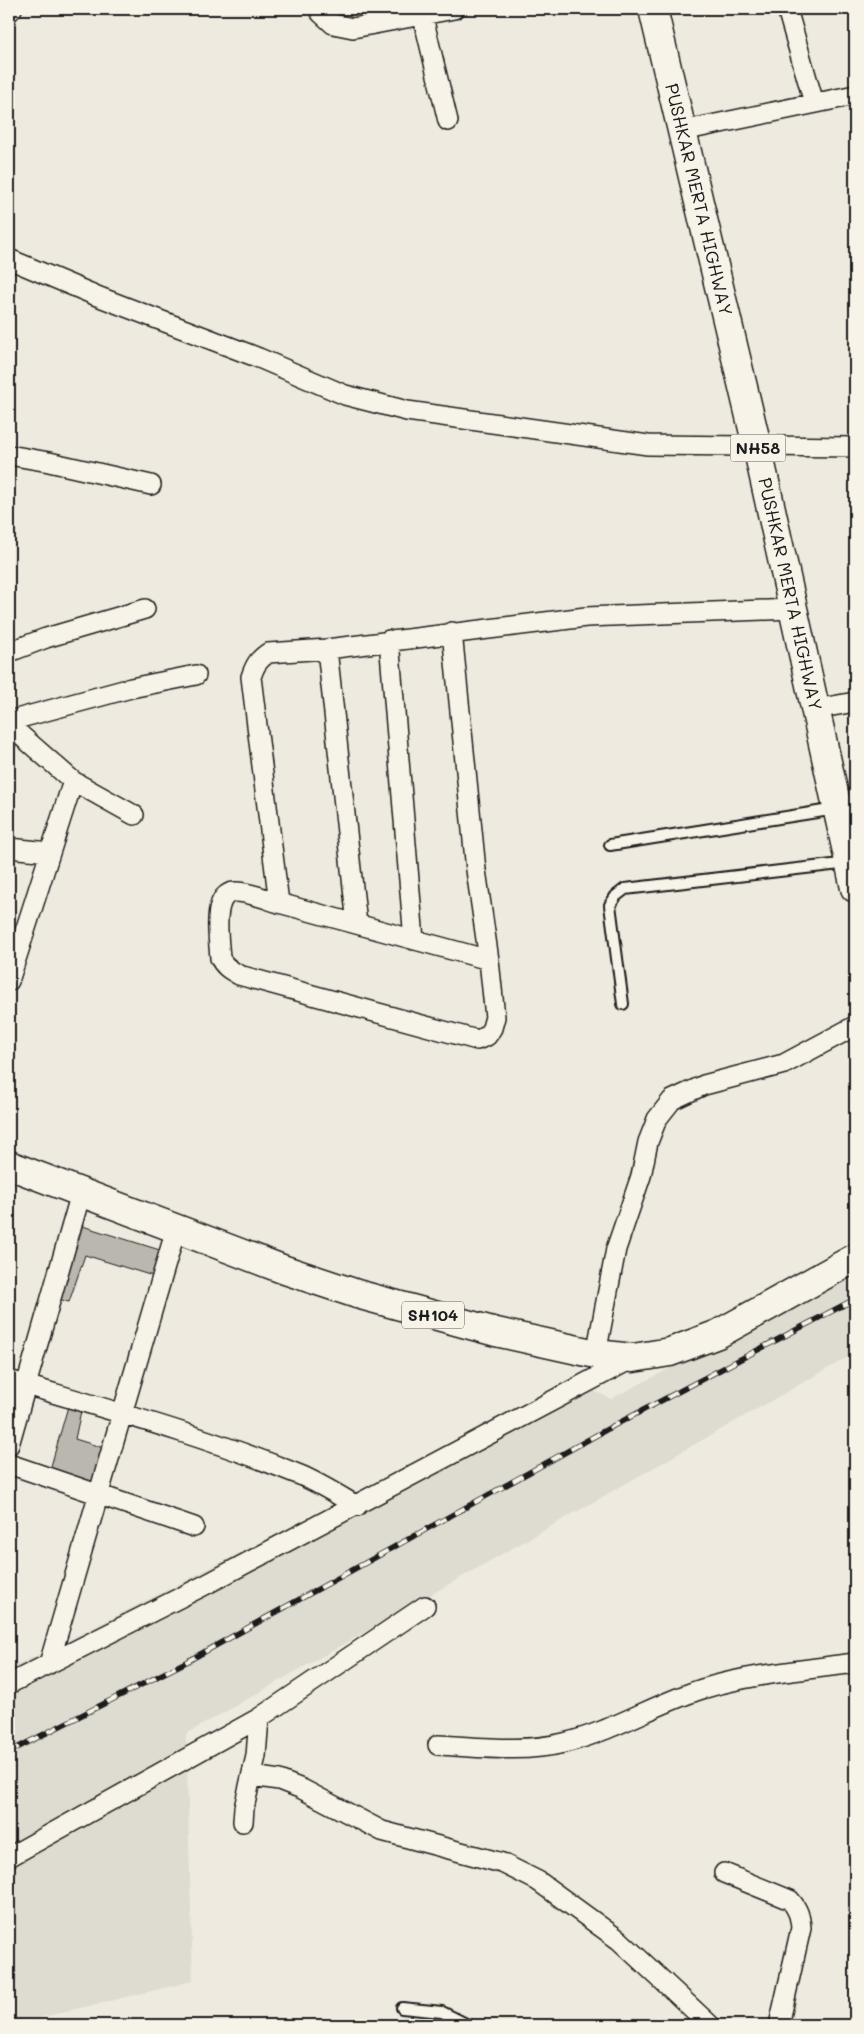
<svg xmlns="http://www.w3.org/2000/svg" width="864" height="2034" font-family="Mali,sans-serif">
	<rect width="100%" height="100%" fill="#eeeae0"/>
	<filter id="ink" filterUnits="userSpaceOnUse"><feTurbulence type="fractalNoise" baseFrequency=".02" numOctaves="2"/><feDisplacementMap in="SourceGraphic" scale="10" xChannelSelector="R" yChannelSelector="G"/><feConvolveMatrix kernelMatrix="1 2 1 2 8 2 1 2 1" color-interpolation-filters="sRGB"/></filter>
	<g filter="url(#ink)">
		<!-- built -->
		<path fill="#dedbd1" d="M855 1272V1353L186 1734 193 1981 9 2025V1668L65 1642 575 1382 611 1399Z"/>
		<!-- building -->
		<path fill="#bab7af" stroke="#1c1c1c" d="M76 1224 163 1251 156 1277 85 1255 69 1302 54 1298Z
			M69 1403 82 1406 75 1439 107 1449 94 1489 49 1473Z"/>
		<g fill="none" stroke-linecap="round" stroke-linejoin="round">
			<defs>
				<path id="service" d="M610 845 836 809
					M623 1004 610 905 616 896 625 889 849 863
					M402 2008 442 2012 468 2025"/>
				<path id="minor" d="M320 9 321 13 333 24 353 28 454 9
					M421 9 448 121
					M787 9 814 103
					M9 12 12 9
					M682 131 855 95
					M9 259 97 296 259 358 345 395 407 411 648 445 855 447
					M9 455 49 462 151 485
					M389 640 414 940
					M327 649 357 924
					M9 652 46 638 145 609
					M816 709 855 702
					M9 721 131 688 196 675
					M9 725 73 781 134 815
					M9 848 49 852
					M279 903C266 899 251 893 237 892 210 890 219 941 220 958 224 967 231 970 239 975L477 1040 487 1036 492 1028 495 1017 489 960 476 870 452 632
					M489 960 279 903 251 677C255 665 258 660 268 653L327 649 586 617 792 609
					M9 981 73 781
					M596 1354 616 1249 641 1176 648 1142 657 1119 672 1100 704 1085 784 1064 855 1026
					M9 1380C106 1409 205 1436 300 1475 319 1483 338 1495 357 1506
					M9 1445 81 1193
					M9 1464 194 1527
					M49 1664 176 1229
					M9 1684 207 1584 633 1358
					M438 1745C479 1747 523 1753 564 1743 611 1732 655 1704 702 1689 752 1674 803 1670 855 1663
					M252 1776 279 1780 302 1789 382 1831 502 1863 538 1881 619 1940 710 2025
					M243 1822 244 1808 256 1756 259 1718
					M9 1857 259 1718 425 1606
					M724 1873 790 1900C798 1909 800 1916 801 1928L779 2025"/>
				<path id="primary" d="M9 1165 285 1270 357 1294 496 1332 596 1354 633 1358 670 1352 718 1334 855 1258"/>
				<g id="trunk">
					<path id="s1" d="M653 9 757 446 855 888"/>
				</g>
			</defs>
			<!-- service casing -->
			<use href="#service" stroke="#1c1c1c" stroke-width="14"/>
			<!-- minor casing -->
			<use href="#minor" stroke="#1c1c1c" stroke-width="22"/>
			<!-- primary casing -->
			<use href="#primary" stroke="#1c1c1c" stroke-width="31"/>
			<!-- trunk casing -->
			<use href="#trunk" stroke="#1c1c1c" stroke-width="31"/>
			<!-- service -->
			<use href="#service" stroke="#f7f3e8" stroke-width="10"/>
			<!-- minor -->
			<use href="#minor" stroke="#f7f3e8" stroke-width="19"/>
			<!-- primary -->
			<use href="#primary" stroke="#f7f3e8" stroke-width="28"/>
			<!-- trunk -->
			<use href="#trunk" stroke="#f7f3e8" stroke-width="28"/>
			<defs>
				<path id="rail" d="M9 1752 186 1662 613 1426 855 1299"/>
			</defs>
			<!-- rail casing -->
			<use href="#rail" stroke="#1c1c1c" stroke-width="5.5"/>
			<!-- rail -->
			<use href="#rail" stroke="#f7f3e8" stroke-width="4" stroke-dasharray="11" stroke-linecap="butt"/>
		</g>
	</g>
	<g text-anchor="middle" stroke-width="4.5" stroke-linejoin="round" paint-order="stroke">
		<!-- shield labels -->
		<g fill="#f7f3e8" stroke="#5e5c59" stroke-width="1">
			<rect x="730.5" y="434.5" width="55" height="27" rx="4"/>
			<rect x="402" y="1301.5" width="62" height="27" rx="4"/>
		</g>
		<g font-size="16" font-weight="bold" fill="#1c1c1c">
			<text x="758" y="454">NH58</text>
			<text x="433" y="1321">SH104</text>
		</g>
		<!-- street labels -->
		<g font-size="18" fill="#1c1c1c" stroke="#f7f3e8">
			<text dy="6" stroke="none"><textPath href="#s1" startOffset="196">PUSHKAR MERTA HIGHWAY</textPath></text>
			<text dy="6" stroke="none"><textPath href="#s1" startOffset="601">PUSHKAR MERTA HIGHWAY</textPath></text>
		</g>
	</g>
	<!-- margin -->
	<rect width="864" height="2034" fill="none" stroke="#f7f3e8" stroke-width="30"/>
	<rect x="15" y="15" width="834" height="2004" fill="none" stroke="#1c1c1c" stroke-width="2" filter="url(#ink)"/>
</svg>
